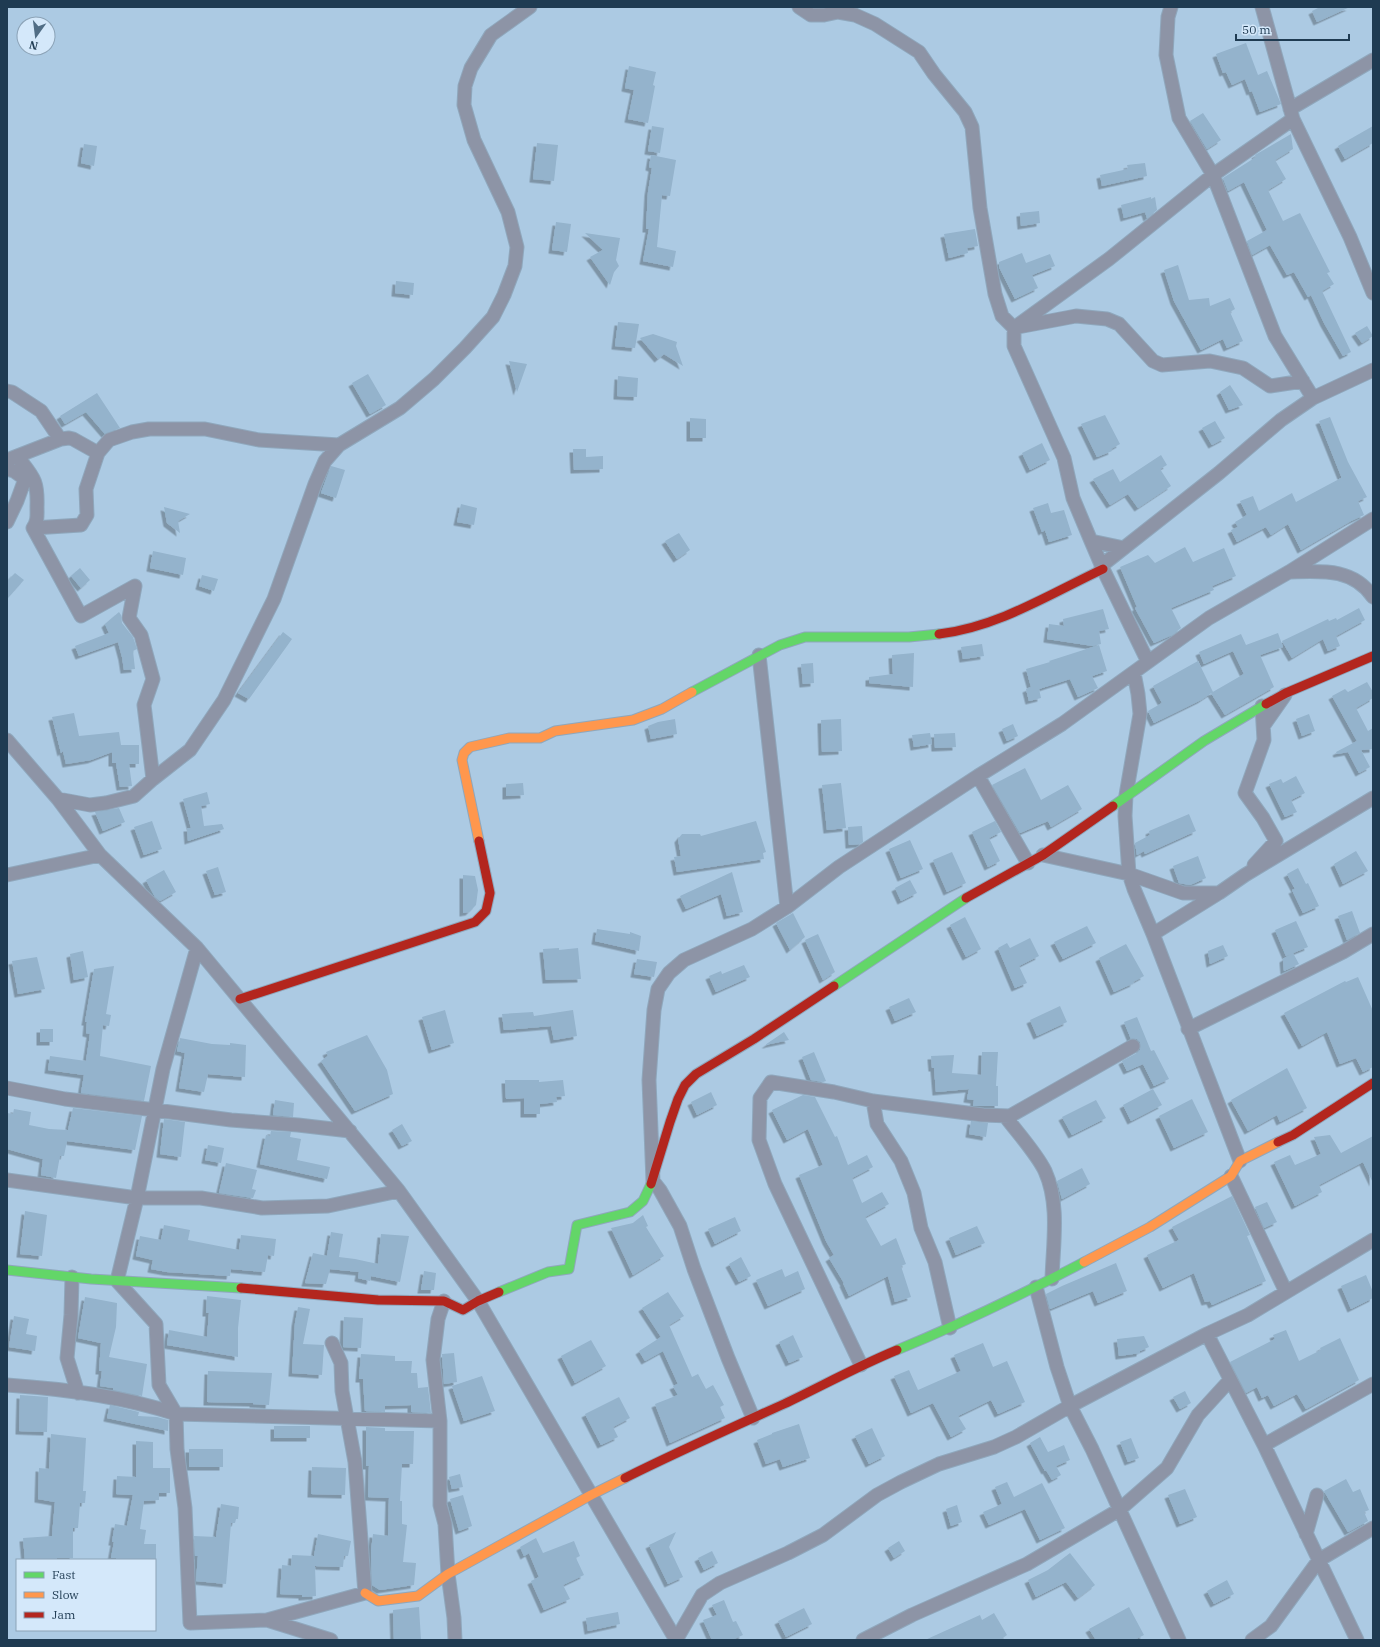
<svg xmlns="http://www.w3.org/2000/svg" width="1380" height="1647" font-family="'IBM Plex Serif',serif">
	<defs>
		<filter id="shadow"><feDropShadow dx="-3.5" dy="3.5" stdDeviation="0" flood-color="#0004"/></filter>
	</defs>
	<rect width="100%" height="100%" fill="#accae3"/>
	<!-- building -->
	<path fill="#94b3cc" filter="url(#shadow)" d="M1320 7H1350L1317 22 1312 11Z
		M1246 43 1258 75 1267 71 1281 104 1260 112 1252 91 1250 92 1245 79 1232 85 1226 72 1223 73 1216 54Z
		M629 66 656 72 653 85 655 86 648 123 628 119 634 90 625 88Z
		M1203 113 1221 140 1207 149 1190 121Z
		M652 126 664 128 660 153 648 151Z
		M1373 126V143L1345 159 1338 146Z
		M1291 134 1293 149 1275 160 1286 179 1268 190 1283 221 1300 213 1330 272 1327 273 1334 284 1322 291 1351 352 1343 356 1324 323 1311 295 1308 297 1294 272 1287 275 1270 245 1252 255 1247 241 1267 230 1244 182 1228 191 1223 178 1256 157 1255 155Z
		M537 143 558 145 554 181 533 179Z
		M84 144 97 146 94 166 81 163Z
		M651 155 676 160 670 196 662 195 657 247 676 251 673 267 643 261 649 229H646L648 192 652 168 649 167Z
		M1145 163 1147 176 1102 186 1100 175 1128 169 1127 165Z
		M1151 197V199L1155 197 1157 210 1147 218 1145 212 1124 218 1121 205Z
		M1039 211 1040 223 1021 226 1020 213Z
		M556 222 571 224 567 252 552 250Z
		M975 229 978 246 967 248 968 253 949 258 944 234Z
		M585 233 620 238 616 260 619 266 614 272 610 285 590 257 603 250Z
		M1022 253 1026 263 1050 254 1055 266 1032 275 1038 288 1015 299 999 267V262Z
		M1178 265 1189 300 1209 298 1210 306 1230 298 1235 309 1230 312 1243 341 1227 348 1223 339 1201 350 1174 301 1164 270Z
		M396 281 414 283 413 295 395 293Z
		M618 322 639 324 635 348 615 346Z
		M1367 326 1373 336 1362 343 1355 333Z
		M653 334 677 342 676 346 683 366 664 354 658 359 640 338Z
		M509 361 527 364 517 392Z
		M368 374 386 405 370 414 352 383Z
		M618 376 638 378 637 397 617 396Z
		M1230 385 1243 405 1229 410 1220 392Z
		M97 393 120 428 105 434 86 412 65 424 60 416Z
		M1105 415 1120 444 1111 449 1112 451 1097 457 1081 424Z
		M1330 417 1348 462 1367 497 1358 501 1364 515 1351 521 1301 550 1288 524 1271 535 1266 527 1237 542 1231 530 1238 527 1235 522 1247 515 1240 501 1253 496 1259 511 1292 493 1296 502 1341 478V476L1319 421Z
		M690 418 706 419V438H690Z
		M1215 421 1225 438 1212 445 1202 428Z
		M1042 443 1050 460 1030 470 1022 453Z
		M573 449H586V457L603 456V469L574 470Z
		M1161 455 1167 465 1160 469 1171 486 1138 508 1128 494 1110 505 1093 479 1113 469 1120 482Z
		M331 466 345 470 336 498 321 493Z
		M1048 503 1051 513 1064 510 1072 535 1049 542 1045 530 1042 532 1033 508Z
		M461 504 477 508 474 525 457 522Z
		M164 507 190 514 178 521 180 533 167 523Z
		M679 533 690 550 677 559 665 541Z
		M1185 547 1193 562 1224 548 1236 576 1212 586 1214 590 1171 608 1181 628 1172 635 1154 643 1135 608 1137 607 1120 567 1148 555 1155 563Z
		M153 551 186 558 183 575 150 568Z
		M80 568 90 580 81 588 71 576Z
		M15 573 24 580 7 599V581Z
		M202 575 218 579 214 591 199 586Z
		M1359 608 1365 620 1336 636 1340 646 1328 651 1323 639 1292 658 1282 641 1328 619 1329 621 1336 618 1337 620Z
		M1103 609 1109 629 1099 631 1101 644 1093 646 1047 639 1049 624 1064 626 1063 619Z
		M119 612 121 615 122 623 133 637 137 649 133 651 135 669 124 670 122 657 118 642 79 656 75 646 109 633 105 624Z
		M283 632 292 639 249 699 238 693Z
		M1278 633 1283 647 1260 655 1274 687 1225 715 1211 693 1244 674 1233 651 1204 664 1199 652 1241 634 1246 645Z
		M982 644 984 656 963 659 961 647Z
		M1099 645 1107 671 1092 676 1098 688 1078 697 1070 679 1039 689 1041 698 1029 701 1026 689 1031 687 1026 669 1050 662 1049 661Z
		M914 653 913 687 869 683V677L893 674 892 655Z
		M1198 661 1213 692 1201 700 1154 723 1148 711 1162 703 1153 686Z
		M813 663 814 683 803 684 801 664Z
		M1367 682 1373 692V698L1356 708 1368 731 1373 728V749L1361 750 1370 767 1359 773 1348 752 1337 754 1336 752 1357 741 1332 696 1345 689 1348 692Z
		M74 713 79 736 119 732 121 745H139V764H129L132 786 120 787 116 763H112V752L91 760 66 764 63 751 61 753 52 717Z
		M1309 714 1315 731 1302 736 1296 719Z
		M675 719 677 734 651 739 648 726 658 722Z
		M841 719 842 751 822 752 821 720Z
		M1013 724 1018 736 1007 741 1002 729Z
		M930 733 932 744 914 747 912 735Z
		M955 733 956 747 935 748 934 734Z
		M1025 768 1041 800 1068 785 1082 809 1051 827 1048 821 1020 833 992 785Z
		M1296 776 1305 793 1291 800 1297 812 1285 817 1269 784 1281 779 1283 783Z
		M523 783 524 795 506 796V784Z
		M841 783 846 828 827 830 822 785Z
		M207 792 210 804 201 806 204 826 222 824 224 829 188 841 187 828H191L183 799Z
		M119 808 125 822 103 831 95 812Z
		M1189 814 1196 831 1145 854 1144 851 1137 855 1135 843 1150 835 1149 831Z
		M152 821 162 849 144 855 134 827Z
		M756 821 766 852 763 853 764 859 677 872 674 857 681 856 678 839 682 834H700L701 836Z
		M995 821 1001 832 989 838 1000 861 988 867 972 832Z
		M862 826 863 842 860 844 849 845 848 827Z
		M910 840 923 869 901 878 889 849Z
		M1356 851 1368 871 1343 884 1334 864Z
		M952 852 966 883 947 892 933 860Z
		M1198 856 1206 878 1190 885 1179 883 1173 866Z
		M218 867 226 892 215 895 206 871Z
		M1298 868 1306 884 1308 883 1319 906 1303 913 1292 890 1295 889 1287 874Z
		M164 870 176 892 160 901 155 897 146 880Z
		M732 872 743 912 727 916 721 894 686 909 680 896Z
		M463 875 475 876 478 890 476 905 469 912 463 913Z
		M910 880 917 893 901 901 895 888Z
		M1352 911 1360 933 1347 940 1338 916Z
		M793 913 805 937 790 950 776 923Z
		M965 917 981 949 966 957 950 925Z
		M1296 921 1308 947 1293 953 1299 964 1284 971 1283 959 1291 954 1286 956 1275 930Z
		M1087 926 1096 943 1063 959 1054 942Z
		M597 929 630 934V932L641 936 639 951 595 941Z
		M818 934 835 972 823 980 805 940Z
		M1030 938 1039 956 1019 966 1027 983 1015 988 998 948 1007 943 1010 948Z
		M1126 944 1144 976 1133 982 1134 983 1114 992 1099 958Z
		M1223 945 1228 956 1210 964 1208 951Z
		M559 948V950L578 948 581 979 546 980 543 949Z
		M83 951 88 977 74 980 70 954Z
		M37 957 45 989 18 994 12 961Z
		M637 959 657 962 654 977 634 974Z
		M744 965 750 977 716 992 709 976 721 971 722 974Z
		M114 966 106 1014 111 1015 109 1026 103 1025 100 1056 151 1066 144 1101 81 1093 84 1075 48 1070 50 1056 86 1061 90 1034 86 1033 87 1022H85L94 969Z
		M1358 977 1373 1011V1067L1363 1072 1356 1058 1340 1064 1327 1032 1302 1046 1284 1013 1345 981 1346 982Z
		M909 998 916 1012 895 1021 889 1007Z
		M1060 1006 1067 1022 1037 1036 1030 1020Z
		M445 1010 454 1043 432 1050 422 1017Z
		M573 1010 577 1036 554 1040 551 1026 504 1030 502 1014 533 1012 534 1016Z
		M1137 1017 1151 1051 1154 1050 1169 1079 1154 1086 1143 1064 1127 1071 1122 1061 1137 1053 1140 1050V1042L1137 1039H1131L1124 1022Z
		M40 1029H53V1042H40Z
		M784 1032 789 1040 765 1045Z
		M367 1035 387 1070 393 1094 355 1111 321 1061 328 1056 326 1052Z
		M180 1038 212 1044 230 1045V1043L246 1045 245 1077 208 1074 204 1092 179 1088 185 1053 177 1051Z
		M814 1052 826 1081 823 1082 811 1080 802 1057Z
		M982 1052H998L996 1086H998V1106H973L974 1100 967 1099 969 1089 936 1092 934 1068H932L931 1056 954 1055 952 1073 981 1075Z
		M1287 1068 1307 1108 1280 1122 1277 1115 1248 1131 1231 1100Z
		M505 1080H539V1082L563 1080 565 1096 556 1097 557 1102 540 1104V1114H524V1098L506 1099Z
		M1153 1089 1162 1105 1131 1121 1123 1105Z
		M711 1092 717 1105 697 1115 691 1102Z
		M803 1095 815 1097 835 1137 837 1136 848 1165 867 1155 873 1167 852 1178 862 1203 882 1192 889 1204 865 1217 881 1246 896 1238 906 1264 901 1266 911 1297 895 1302 888 1276 849 1296 843 1283H844L829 1258 834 1255 826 1241 799 1175 823 1165 808 1129 787 1140 772 1110Z
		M1192 1099 1208 1132 1174 1148 1159 1116Z
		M275 1100 294 1103 293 1117 273 1115Z
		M1096 1100 1106 1118 1072 1135 1062 1117Z
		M73 1108 142 1116 135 1150 67 1141 64 1156H60L56 1178 41 1175 43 1159 7 1149V1113L13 1114 14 1109 31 1112 29 1125 49 1129 68 1130Z
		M164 1119 185 1122 181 1157 160 1154Z
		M971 1121 988 1123 986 1137 969 1134Z
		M402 1124 412 1141 402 1146 392 1130Z
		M271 1131 291 1132 290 1137 301 1139 297 1160 330 1167 327 1179 260 1164 266 1135 270 1136Z
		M1330 1135 1341 1153 1373 1136V1183L1363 1162 1319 1185 1322 1192 1295 1206 1274 1162 1290 1155 1295 1165 1321 1154 1314 1137Z
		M208 1145 224 1148 221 1163 205 1160Z
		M226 1163 257 1170 252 1189 256 1190 253 1198 219 1193Z
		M1082 1168 1090 1184 1062 1199 1057 1181Z
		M1232 1196 1250 1235 1247 1236 1266 1281 1212 1305 1210 1301 1205 1302 1194 1273 1163 1288 1147 1255 1179 1240 1172 1227Z
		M1267 1202 1277 1222 1264 1228 1255 1207Z
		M25 1211 47 1215 42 1256 20 1254Z
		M643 1215 648 1226 646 1227 664 1256 633 1275 611 1228 633 1223Z
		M735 1217 741 1231 715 1244 708 1229Z
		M164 1225 190 1230 188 1240 239 1250 241 1235 276 1239 274 1256 268 1255 265 1272 231 1269 230 1276 167 1272 151 1269 153 1260 136 1256 140 1236 161 1240Z
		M977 1226 985 1243 956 1255 949 1238Z
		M331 1232 343 1234 339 1257 355 1259 378 1264 381 1234 409 1236 400 1282 371 1276 370 1281 358 1278 359 1272 330 1269 326 1284 305 1283 313 1253 327 1256Z
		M741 1257 751 1276 739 1282 729 1264Z
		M1116 1263 1127 1291 1098 1303 1093 1291 1050 1309 1046 1294 1062 1286Z
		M782 1269 785 1277 798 1271 805 1289 768 1306 756 1280Z
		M424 1271 436 1273 434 1290H421Z
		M1366 1275 1373 1292V1298L1351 1309 1341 1286Z
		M668 1292 684 1316 669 1325 692 1377 698 1374 706 1389 713 1385 724 1405 720 1407 725 1418 670 1443 655 1404 678 1395 673 1386 678 1384 663 1351 645 1361 639 1351 661 1337 642 1308Z
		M207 1296 241 1300 238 1328V1357L167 1345 169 1330 207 1337 209 1313H206Z
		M85 1297 117 1303 116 1327 109 1357 147 1364 142 1396 113 1390V1388L100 1386 102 1371H99L101 1343 78 1338Z
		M298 1307 310 1309 303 1344 324 1345 322 1375 292 1373 295 1323Z
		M14 1316 29 1319 26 1334 37 1336 35 1351 9 1347Z
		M344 1317 363 1318 361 1348 343 1347Z
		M1286 1330 1299 1361 1321 1350 1320 1348 1340 1338 1359 1380 1306 1409 1297 1394 1274 1406 1268 1395 1262 1398 1257 1387 1246 1393 1230 1362 1275 1339 1273 1335Z
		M793 1335 803 1357 789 1363 779 1342Z
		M1144 1336 1149 1347 1140 1351V1353L1119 1356 1117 1339Z
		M591 1340 606 1366 575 1383 561 1356Z
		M983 1343 993 1367 1007 1361 1025 1402 998 1414 991 1400 958 1416 966 1429 951 1437 933 1403 911 1413 894 1376 909 1370 918 1390 961 1371 954 1355Z
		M454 1353 457 1382 444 1384 442 1354Z
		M361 1354 395 1356V1361H412L411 1373H417L418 1388 428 1387 431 1413 411 1412V1405L385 1406V1412L365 1411 363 1379H359Z
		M208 1371 272 1373 269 1405 253 1404V1403L207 1402Z
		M482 1376 495 1411 464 1421 452 1386Z
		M1185 1391 1191 1403 1180 1409 1173 1397Z
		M20 1395 48 1397 47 1432 19 1431Z
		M619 1397 630 1418 613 1427 618 1437 601 1445 585 1414Z
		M110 1405 139 1412 138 1416 157 1417 168 1420V1431L107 1418Z
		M799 1424 810 1458 783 1467 780 1459 766 1464 757 1440 772 1434V1433Z
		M274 1426H310V1438H274Z
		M366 1427 385 1428V1431H414L413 1464H402L400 1501H402V1524L407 1525 403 1562 416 1563 414 1585 380 1590 372 1585 371 1551 373 1534 388 1536 389 1498 368 1497 369 1466H366Z
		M872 1428 885 1456 869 1464 855 1436Z
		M51 1434 86 1438 83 1491H86L85 1503H80L78 1528H73V1558H57V1560H25L23 1538 52 1536 55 1502 38 1499 39 1468 49 1469Z
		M1040 1437 1048 1452 1064 1445 1070 1460 1056 1466 1061 1475 1052 1480 1046 1470 1045 1471 1030 1443Z
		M1131 1438 1139 1458 1128 1462 1120 1442Z
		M136 1441 153 1442V1468H170V1493H159V1500L144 1501 140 1529 146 1530 144 1544H156V1560H116V1558H111L114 1542H112L115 1524 127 1526 133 1495 116 1494 117 1476 136 1477Z
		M189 1449H223V1467H189Z
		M312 1467 346 1468 345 1495 311 1494Z
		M460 1474 463 1487 452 1489 449 1477Z
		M1346 1479 1353 1492 1360 1489 1369 1510 1364 1512 1368 1521 1348 1532 1324 1491Z
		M1007 1482 1014 1497 1042 1483 1065 1528 1040 1540 1025 1509 989 1525 983 1512 1002 1504 995 1487Z
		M1185 1489 1197 1517 1180 1524 1168 1495Z
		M463 1495 472 1526 459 1531 450 1499Z
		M221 1504 239 1507 238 1519H236L235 1523H231L226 1584 196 1581 198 1556H195L194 1536 216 1537Z
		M957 1505 962 1522 951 1526 946 1509Z
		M676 1532 669 1547 683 1577 668 1584 649 1545Z
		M318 1534 351 1541 348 1556H344L343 1567 315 1566 316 1596 302 1597V1595L280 1594 282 1565 291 1566 292 1555 314 1556Z
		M536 1538 543 1553 574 1541 580 1556 576 1558 584 1575 563 1585 570 1599 544 1610 531 1581 539 1577 529 1553 524 1556 520 1547Z
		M899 1541 905 1551 894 1558 888 1548Z
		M712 1551 718 1563 704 1570 698 1558Z
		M1070 1553 1095 1585 1078 1598 1066 1582 1036 1597 1028 1580 1048 1570Z
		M1227 1580 1234 1594 1214 1604 1207 1591Z
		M724 1600 733 1622 736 1621 743 1635 732 1640H712L703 1620 717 1615 712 1605Z
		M419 1607 421 1640H394L393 1610Z
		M1129 1607 1144 1635 1134 1640H1096L1089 1629Z
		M804 1608 812 1624 786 1637 778 1621Z
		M618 1612 620 1624 588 1631 586 1618Z
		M994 1613 1007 1635 1000 1640H925L980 1615 982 1620Z"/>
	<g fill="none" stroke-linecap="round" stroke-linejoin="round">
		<defs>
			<path id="street" d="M799 7 811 15H824L838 12 855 15 875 24 919 52 934 74 965 112 972 127 980 208 995 294 1002 316 1014 328
				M1171 7 1168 17 1166 55 1179 118 1213 175 1275 336 1313 398
				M1262 7 1293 119 1350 237 1373 293
				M1290 109 1373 60
				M1018 327 1076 316 1107 319 1119 324 1153 361 1162 365 1210 361 1243 368 1270 386 1303 381
				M7 391 12 392 41 411 60 439
				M17 456C33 477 38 479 37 507 37 515 38 521 33 528
				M7 460 61 439 69 438 73 439 98 453
				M7 469 14 471 25 479 17 501 7 522
				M33 528 81 525 87 515 86 489 98 453 109 440 132 432 149 429H205L259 440 339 445
				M33 528 81 616 135 586 129 618 141 635 153 679 144 705 153 779
				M1091 541 1124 548
				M1101 566 1219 473 1281 420 1313 398 1373 370
				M1291 572C1322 571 1353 568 1373 597
				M759 655 787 907
				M1148 662 1103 569 1091 541 1073 498 1064 458 1014 346V328L1109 259 1213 175 1293 119
				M1134 673 1138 694 1140 714 1126 795 1125 816 1129 874 1134 889 1153 934 1240 1161
				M1264 725 1285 695
				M7 740 58 799 100 855 197 948 399 1191 478 1301 676 1640
				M978 776 1028 863
				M58 799 90 805 106 803 134 796 153 779 190 750 224 700 274 599 315 484 325 461 339 445 400 408 434 379 465 348 493 317 504 295 515 266 517 247 508 212 474 140 464 105 465 86 471 68 491 35 530 7
				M1043 855 1129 874 1183 893H1219
				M1254 865 1276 841 1263 818 1245 793 1264 740 1262 706
				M7 875 100 855
				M1153 934 1219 893 1245 875 1373 798
				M1188 1029 1343 952 1373 934
				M7 1088 65 1099 155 1110 231 1120 298 1125 350 1131
				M873 1101 877 1124 901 1161 914 1193 921 1228 935 1262 950 1328
				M1005 1116C1017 1132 1037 1154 1045 1171 1060 1204 1053 1244 1052 1279
				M1231 1176 1286 1292
				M7 1180 137 1198 163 1069 197 948
				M72 1277 71 1315 67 1358 78 1393
				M1036 1287 1057 1367 1070 1406 1092 1449 1179 1640
				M1207 1334 1264 1445 1357 1640
				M332 1343 341 1363 342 1391 355 1462 365 1593 267 1620 190 1623 185 1508 177 1449 176 1414 159 1385 156 1324 117 1281 137 1198H201L262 1208 328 1206 399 1191
				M861 1365 775 1184 759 1140 760 1098 771 1082 834 1092 873 1101 983 1115 1010 1116 1133 1046
				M7 1385C64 1389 122 1396 176 1414L440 1421V1505L445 1524 448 1574 454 1618 455 1640
				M753 1418 728 1358 694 1269 680 1226 660 1190 653 1181 649 1080 654 1010 658 989 669 973 684 960 752 929 787 907 839 867 978 776 1062 724 1209 618 1289 572 1373 519
				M440 1421 433 1360 438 1319 444 1301
				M1264 1445 1373 1384
				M1306 1534 1317 1495
				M267 1620 331 1640
				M676 1640 702 1595 720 1583 788 1553 823 1535 877 1495 901 1482 939 1464 994 1447 1016 1437 1070 1406 1207 1334 1248 1315 1373 1240
				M863 1640 912 1615 1027 1564 1119 1510 1167 1468 1198 1415 1230 1380
				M1252 1640 1271 1626 1319 1560 1373 1528"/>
			<path id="fast" d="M692 692 780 645 805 637H909L939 634
				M1113 806 1204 741 1266 704
				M834 986 966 898
				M7 1270 91 1279 241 1288
				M499 1292 548 1272 569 1269 577 1225 630 1212 643 1201 651 1184
				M897 1350C961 1324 1023 1294 1084 1262"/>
			<path id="slow" d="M479 841 462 760 464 753 470 747 509 738H540L555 731 633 720 662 709 692 692
				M1084 1262 1150 1227 1231 1176 1240 1161 1278 1142
				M365 1593 378 1601 418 1596 448 1574 591 1495 625 1478"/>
			<path id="jam" d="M939 634C998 627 1050 594 1103 569
				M1266 704 1286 693 1373 656
				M966 898 1043 855 1113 806
				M240 999 475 922 486 911 490 893 479 841
				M1278 1142 1293 1135 1373 1083
				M651 1184 670 1122 678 1099 685 1085 696 1074 754 1039 834 986
				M241 1288 378 1300 444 1301 463 1310 478 1301 499 1292
				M625 1478C677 1452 731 1428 784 1404 822 1386 858 1366 897 1350"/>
		</defs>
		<!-- street casing -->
		<use href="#street" stroke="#8fa7bc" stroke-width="15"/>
		<!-- fast casing -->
		<use href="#fast" stroke="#8fa7bc" stroke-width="11"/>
		<!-- slow casing -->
		<use href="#slow" stroke="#8fa7bc" stroke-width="11"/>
		<!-- jam casing -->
		<use href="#jam" stroke="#8fa7bc" stroke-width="11"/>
		<!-- street -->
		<use href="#street" stroke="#8d94a6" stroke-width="13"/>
		<!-- fast -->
		<use href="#fast" stroke="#63d668" stroke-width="9"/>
		<!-- slow -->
		<use href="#slow" stroke="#ff974d" stroke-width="9"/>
		<!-- jam -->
		<use href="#jam" stroke="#b3261e" stroke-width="9"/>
	</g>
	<!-- border -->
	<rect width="1380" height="1647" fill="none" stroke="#1f3b52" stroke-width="16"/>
	<!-- legend -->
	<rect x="16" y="1559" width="140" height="72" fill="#d4e8fa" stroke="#8ca3b7"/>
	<rect x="24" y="1572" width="20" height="6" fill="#63d668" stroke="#8ca3b7"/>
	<text x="52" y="1579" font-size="12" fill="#1f3b52">Fast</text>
	<rect x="24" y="1592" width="20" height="6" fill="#ff974d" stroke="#8ca3b7"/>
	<text x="52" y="1599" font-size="12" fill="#1f3b52">Slow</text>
	<rect x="24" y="1612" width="20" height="6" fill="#b3261e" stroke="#8ca3b7"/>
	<text x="52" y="1619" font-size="12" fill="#1f3b52">Jam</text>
	<!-- north arrow -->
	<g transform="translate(36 36) rotate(194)"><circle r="19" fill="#d4e8fa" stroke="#8ca3b7"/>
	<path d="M0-3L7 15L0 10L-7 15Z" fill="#506d85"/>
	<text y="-6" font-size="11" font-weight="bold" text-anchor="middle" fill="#1f3b52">N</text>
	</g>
	<!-- scale -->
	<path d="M1236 34v6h113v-6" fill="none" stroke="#1f3b52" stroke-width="2"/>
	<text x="1242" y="34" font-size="12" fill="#1f3b52" stroke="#d4e8fa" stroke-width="3" paint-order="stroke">50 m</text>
</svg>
